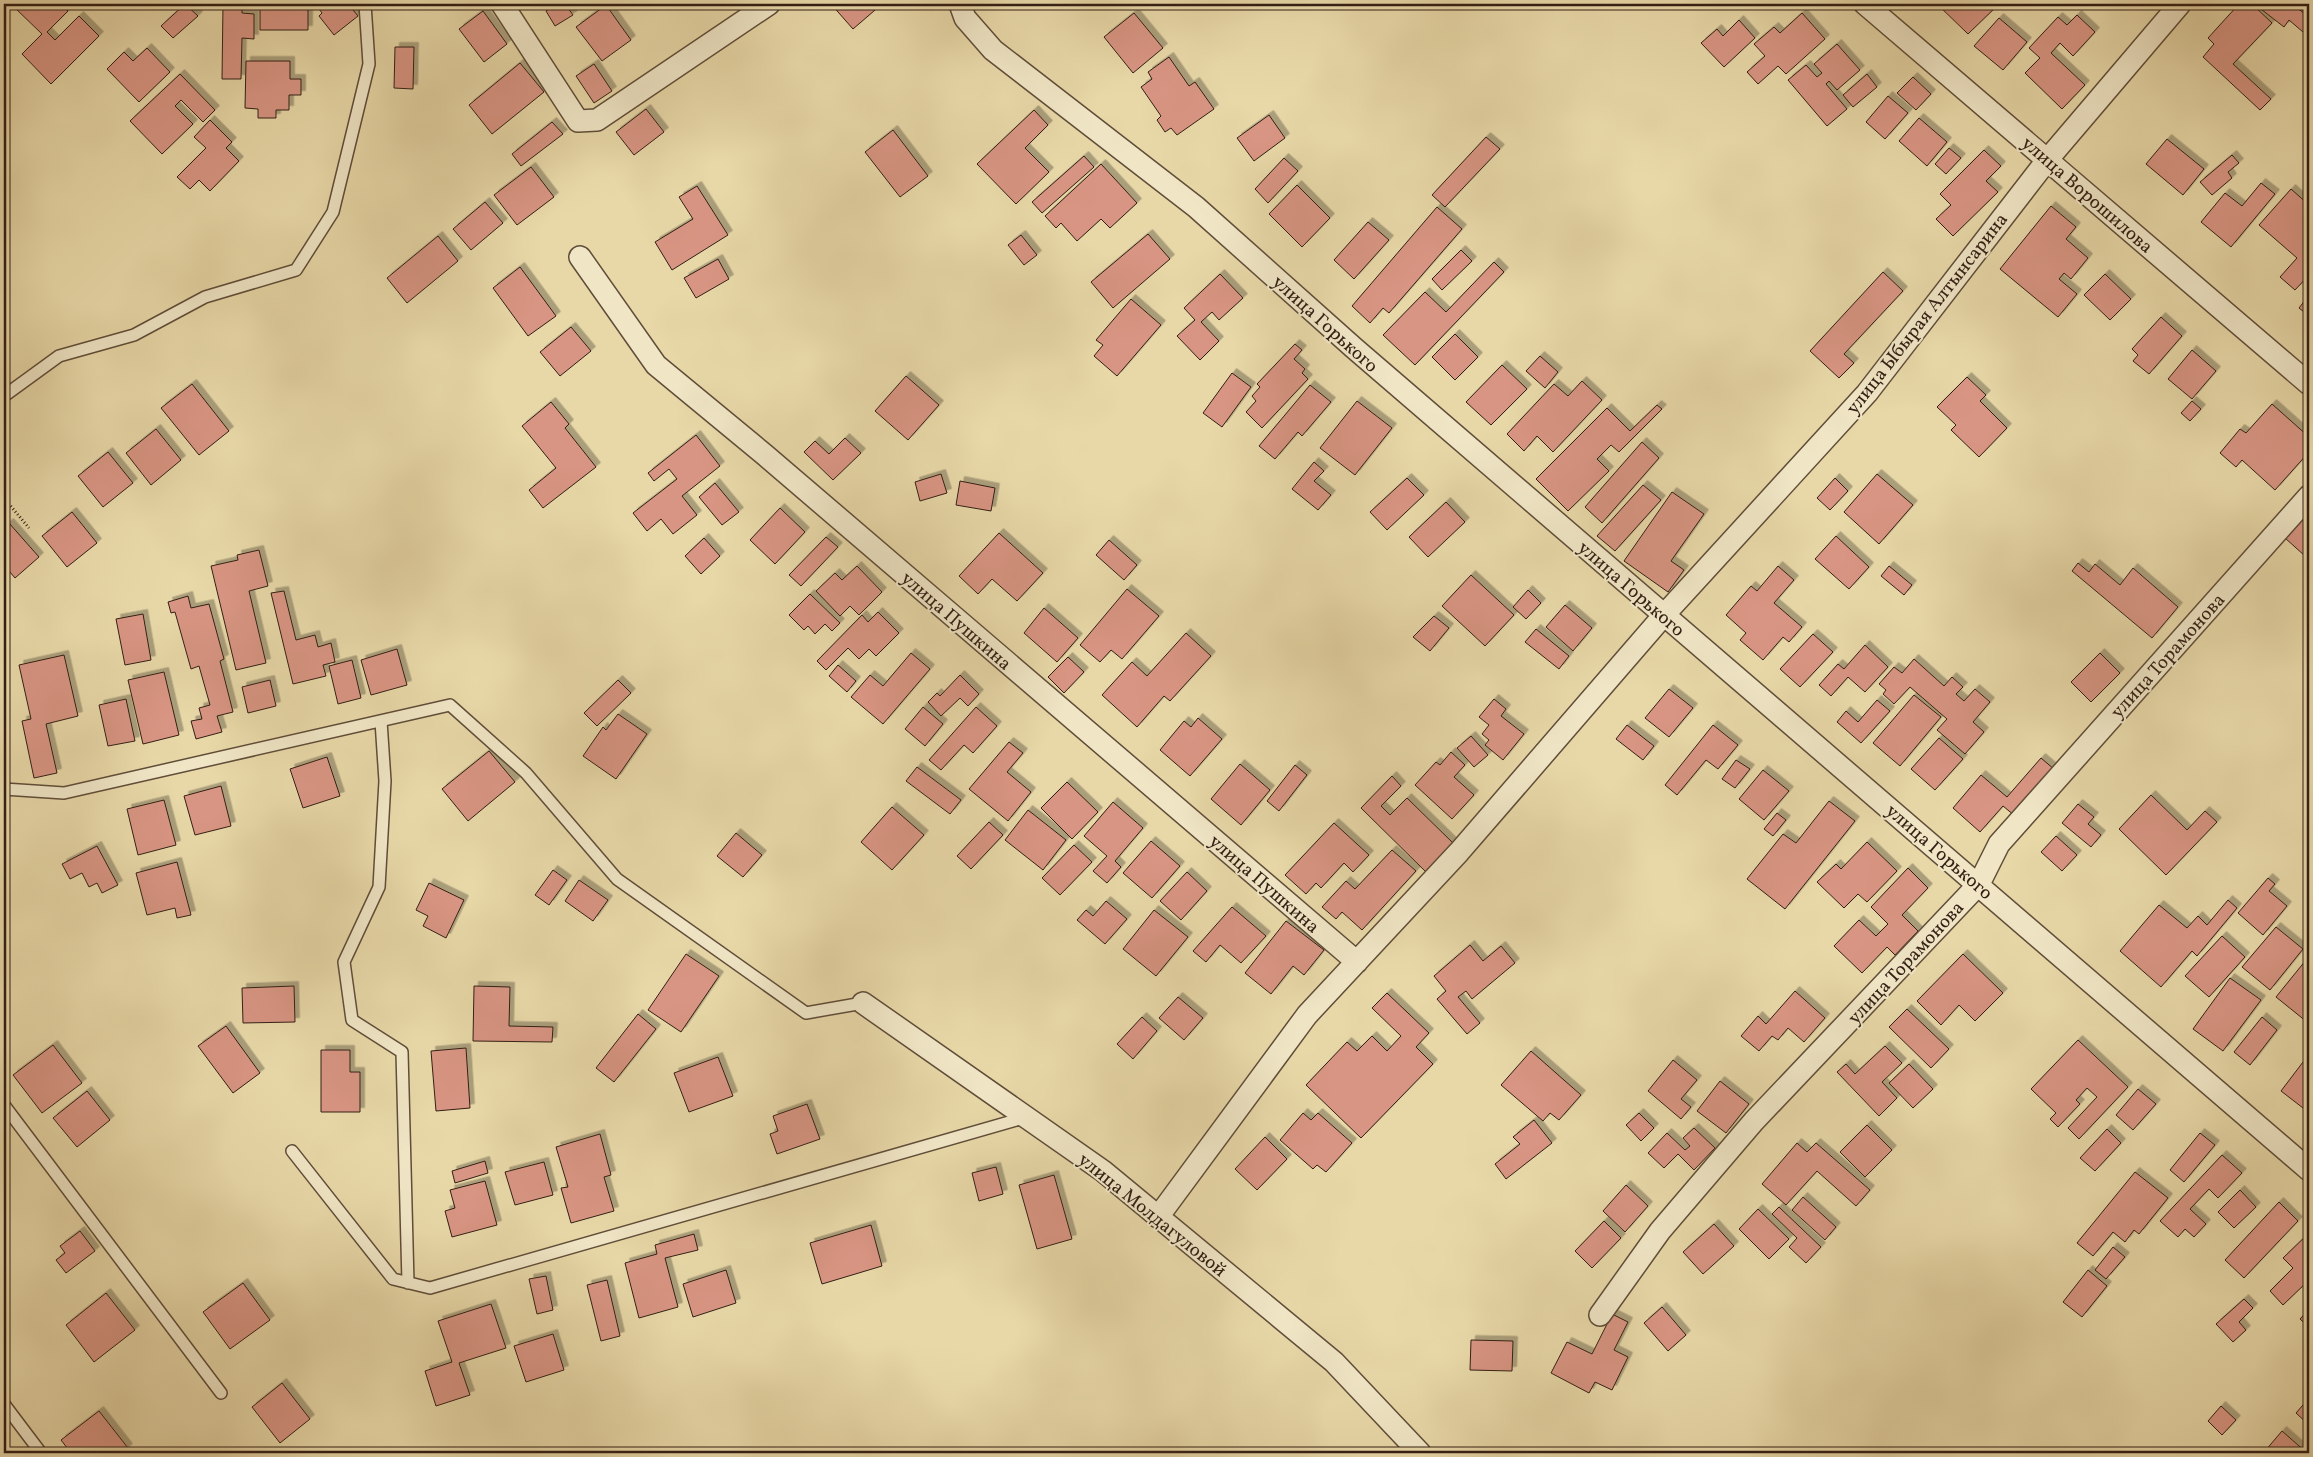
<svg xmlns="http://www.w3.org/2000/svg" width="2313" height="1457" font-family="Vollkorn,serif">
	<defs>
		<filter id="shadow"><feDropShadow dx="4.5" dy="-4.5" stdDeviation="0" flood-color="#0004"/></filter>
	</defs>
	<rect width="100%" height="100%" fill="#e8d8a8"/>
	<filter id="stains"><feTurbulence type="fractalNoise" baseFrequency=".004" numOctaves="4"/><feColorMatrix values="0 0 0 0 .2 0 0 0 0 .09 0 0 0 0 .02 0 0 0 .5 -.17"/></filter>
	<radialGradient id="worn" r=".72"><stop offset=".6" stop-color="#630" stop-opacity="0"/><stop offset="1" stop-color="#630" stop-opacity=".3"/></radialGradient>
	<!-- building -->
	<path fill="#d89583" stroke="#321f14" filter="url(#shadow)" d="M20 4H60L68 11 47 32 55 40 79 16 99 36 51 84 22 54 42 34 15 8Z
		M185 4 198 16 173 38 161 26Z
		M223 4H242V13L254 14V39L242 38 241 79H222Z
		M260 4H308V30H260Z
		M319 4H348L358 16 334 35 319 16 322 13 317 6Z
		M556 4H565L573 15 555 26 546 11Z
		M831 4H882L853 29Z
		M1937 4H1999L1968 34Z
		M2239 4H2252L2272 23 2233 64 2271 99 2260 110 2203 57 2214 44 2208 38Z
		M2259 4H2292L2309 17V24L2303 32 2289 20 2284 27 2257 6Z
		M2299 4H2309V12Z
		M606 5 631 40 602 61 576 27Z
		M483 11 507 44 484 62 459 29Z
		M1134 13 1163 48 1133 73 1104 37Z
		M1802 13 1825 39 1786 74 1778 66 1758 84 1747 72 1765 56 1754 44 1774 27 1780 33Z
		M2077 15 2095 32 2073 56 2060 43 2051 53 2085 85 2062 109 2025 73 2040 58 2029 48 2058 17 2067 25Z
		M1999 18 2027 42 2003 70 1974 46Z
		M1739 20 1755 38 1724 67 1701 43 1717 29 1723 36Z
		M1837 44 1860 70 1837 90 1829 81 1826 84 1847 109 1827 126 1788 80 1806 65 1817 77 1822 73 1814 64Z
		M395 47H414L413 89 394 88Z
		M147 48 170 72 139 102 107 69 124 52 133 61Z
		M1169 57 1189 86 1195 82 1214 109 1177 135 1171 128 1165 132 1157 120 1161 116 1141 87 1152 79 1148 72Z
		M246 61H290V79H301V95H289V110H276V118H258V109L245 108Z
		M520 63 544 92 492 134 469 105Z
		M594 64 612 91 594 103 576 76Z
		M180 74 215 110 203 122 181 100 175 106 193 124 162 154 130 121Z
		M1867 74 1877 87 1853 107 1843 95Z
		M1913 77 1931 94 1916 110 1897 93Z
		M1888 96 1908 113 1885 139 1866 122Z
		M646 109 664 132 634 155 616 132Z
		M1034 110 1048 125 1025 148 1049 172 1016 204 977 164Z
		M1269 115 1285 138 1254 161 1237 138Z
		M1919 118 1947 142 1927 166 1899 141Z
		M210 120 232 142 226 148 239 161 210 191 199 180 190 189 177 177 206 148 194 137Z
		M552 122 563 134 521 166 512 154Z
		M893 130 928 176 900 197 865 152Z
		M1486 137 1500 149 1445 207 1432 195Z
		M2167 139 2204 169 2183 195 2146 164Z
		M1949 148 1961 158 1946 174 1935 164Z
		M1984 150 2001 166 1986 181 1998 192 1953 236 1936 219 1951 205 1940 194Z
		M2232 155 2239 163 2228 172 2232 178 2212 195 2200 182Z
		M1084 156 1094 167 1042 213 1032 202Z
		M1284 158 1298 171 1268 203 1255 189Z
		M1101 164 1137 203 1110 228 1101 219 1077 241 1061 223 1056 228 1045 216Z
		M531 167 554 197 517 225 494 195Z
		M2261 183 2275 194 2231 247 2201 222 2225 193 2242 206Z
		M1297 185 1330 218 1302 247 1269 214Z
		M697 186 728 235 672 270 655 242 693 219 679 197Z
		M2291 189 2309 205V275L2295 290 2280 277 2297 258 2259 225Z
		M485 202 503 223 471 250 453 229Z
		M2051 206 2076 227 2066 239 2088 258 2071 279 2064 273 2059 279 2077 294 2058 317 2000 269Z
		M1437 207 1462 229 1389 313 1383 308 1370 323 1352 306Z
		M1368 222 1389 240 1354 279 1334 260Z
		M1148 234 1170 259 1113 308 1091 282Z
		M1021 235 1037 255 1024 265 1008 245Z
		M438 236 458 261 407 303 387 278Z
		M1461 250 1472 261 1442 290 1432 279Z
		M718 259 729 279 696 298 684 278Z
		M1494 262 1504 272 1415 365 1383 335 1425 292 1446 312Z
		M520 267 556 316 528 336 493 288Z
		M1883 272 1903 291 1844 354 1854 363 1839 378 1810 351Z
		M1220 274 1243 298 1219 320 1212 312 1201 322 1219 341 1200 360 1177 336 1195 320 1184 308Z
		M2105 274 2131 299 2110 320 2084 295Z
		M2309 295V316L2299 308Z
		M1131 299 1161 325 1117 376 1094 356 1103 345 1096 340Z
		M2161 317 2182 336 2149 374 2133 361 2138 355 2132 349Z
		M571 327 591 351 560 376 540 352Z
		M1455 334 1478 357 1455 380 1432 357Z
		M1295 344 1302 350 1294 359 1305 369 1302 373 1308 379 1262 428 1246 412 1256 401 1252 396 1260 387 1257 384Z
		M2192 350 2216 371 2192 399 2168 379Z
		M1540 356 1558 372 1545 388 1526 371Z
		M1502 365 1527 389 1491 425 1466 402Z
		M1232 373 1251 387 1222 427 1203 413Z
		M906 376 939 405 908 440 875 411Z
		M1967 377 1986 395 1980 401 2007 428 1979 457 1951 430 1956 425 1937 407Z
		M1582 381 1602 400 1553 452 1537 436 1524 451 1507 434 1554 384 1568 396Z
		M192 384 229 431 199 455 161 408Z
		M1310 385 1331 402 1302 436 1298 432 1275 459 1259 446Z
		M1357 401 1392 428 1355 475 1320 448Z
		M2192 401 2201 409 2190 421 2181 413Z
		M551 402 569 424 565 428 596 467 543 508 529 490 556 468 522 426Z
		M2272 404 2309 437V452L2275 490 2242 460 2236 467 2220 453 2240 429 2246 433Z
		M1657 405 1662 409 1619 452 1611 445 1597 459 1609 471 1568 511 1536 479 1607 408 1630 431Z
		M156 429 181 460 151 485 126 453Z
		M696 435 720 466 682 496 697 515 673 534 661 519 647 531 633 513 677 479 669 469 654 481 648 473Z
		M845 438 861 453 833 480 804 452 815 441 829 454Z
		M1642 442 1659 458 1602 523 1585 507Z
		M108 452 133 483 103 507 78 476Z
		M1314 462 1324 471 1314 481 1331 495 1318 510 1292 489Z
		M941 474 947 493 920 501 915 482Z
		M1877 474 1913 505 1879 544 1844 512Z
		M1407 478 1424 495 1387 530 1370 512Z
		M1835 478 1848 491 1830 510 1817 498Z
		M960 481 995 488 991 511 956 505Z
		M715 483 739 512 722 525 699 497Z
		M1643 485 1661 500 1615 551 1597 536Z
		M1672 492 1704 514 1671 561 1684 570 1668 592 1624 561Z
		M1446 502 1465 522 1428 557 1409 537Z
		M780 508 805 532 775 564 750 540Z
		M2309 511V551L2305 556 2285 538Z
		M72 512 97 543 67 567 42 536Z
		M9 523 39 557 15 578 4 565V527Z
		M999 533 1043 573 1017 601 992 579 978 594 959 576Z
		M1836 536 1869 567 1849 589 1815 559Z
		M826 537 838 547 801 586 789 575Z
		M704 538 720 556 701 574 685 556Z
		M1109 540 1137 565 1124 580 1096 555Z
		M259 550 268 586 249 591 266 663 236 670 211 566 238 560 237 555Z
		M2078 563 2089 572 2095 564 2120 585 2133 568 2178 607 2152 638 2072 571Z
		M857 566 882 592 859 615 850 606 840 616 816 591 835 573 842 580Z
		M1778 566 1794 580 1774 603 1802 627 1789 642 1783 637 1763 660 1740 640 1746 633 1726 615 1751 586 1757 591Z
		M1889 566 1912 585 1904 595 1881 576Z
		M1471 575 1514 615 1485 646 1442 606Z
		M1127 589 1159 616 1122 659 1111 650 1100 662 1080 645Z
		M1528 590 1541 603 1526 619 1513 607Z
		M284 591 296 640 315 635 318 647 331 643 335 662 323 665 326 676 293 684 271 593Z
		M810 594 840 623 832 631 825 624 815 634 808 626 804 630 789 615Z
		M188 596 191 608 209 604 224 659 220 661 233 712 217 716 222 732 196 739 191 721 202 719 199 708 210 705 199 666 191 669 175 612 171 613 168 602Z
		M1565 605 1592 628 1573 651 1546 627Z
		M1044 608 1078 638 1057 662 1024 633Z
		M878 612 899 633 876 656 869 649 859 659 848 648 826 670 817 661 862 615 868 622Z
		M143 614 151 660 125 665 116 619Z
		M1434 616 1449 628 1430 651 1413 637Z
		M1536 629 1569 656 1559 669 1525 642Z
		M1186 633 1211 656 1170 701 1164 696 1137 727 1102 695 1132 662 1147 676Z
		M1813 634 1833 652 1800 687 1780 669Z
		M1865 645 1888 667 1865 692 1848 677 1831 696 1819 685 1838 664 1844 669Z
		M397 649 407 685 371 695 361 660Z
		M911 653 930 669 883 724 851 697 870 675 883 686Z
		M2100 653 2120 673 2091 702 2071 682Z
		M64 655 78 716 46 724 57 773 34 778 22 721 31 719 19 665Z
		M1068 657 1084 672 1064 693 1048 677Z
		M1914 659 1944 686 1952 677 1963 687 1956 694 1964 701 1975 689 1990 702 1973 722 1984 732 1965 754 1937 730 1947 719 1910 687 1894 704 1883 694 1886 690 1879 684 1894 667 1902 673Z
		M352 660 361 698 338 704 329 666Z
		M838 665 856 681 847 692 829 676Z
		M164 672 179 735 143 744 128 680Z
		M960 675 979 694 968 706 960 698 941 716 928 702 937 693 940 696Z
		M270 680 276 706 248 713 242 687Z
		M618 680 631 693 597 726 584 713Z
		M1669 689 1693 708 1669 737 1645 718Z
		M1914 695 1941 717 1900 766 1873 743Z
		M126 699 135 741 108 746 99 705Z
		M1494 699 1506 709 1501 716 1524 734 1503 760 1485 745 1489 740 1482 734 1489 725 1479 717Z
		M1877 700 1890 711 1861 743 1837 722 1846 711 1858 722Z
		M923 707 943 724 925 746 905 729Z
		M976 707 997 726 973 753 964 745 941 770 929 760Z
		M618 714 647 734 616 779 583 756 603 727 606 730Z
		M1198 718 1222 739 1190 776 1160 750 1184 721 1191 727Z
		M1627 725 1654 746 1643 760 1616 739Z
		M1713 725 1738 745 1718 769 1706 760 1677 795 1665 785Z
		M1471 736 1488 755 1474 767 1457 748Z
		M1939 738 1963 759 1935 790 1911 769Z
		M1009 742 1023 753 1007 772 1031 792 1008 821 969 789Z
		M489 751 515 782 468 821 442 789Z
		M1451 752 1465 765 1454 777 1474 795 1452 819 1415 785 1436 762 1440 765Z
		M327 757 340 796 303 808 290 769Z
		M2041 758 2055 770 2015 816 2003 806 1980 832 1953 808 1981 775 2007 797Z
		M1736 760 1750 769 1735 788 1722 779Z
		M1240 764 1270 790 1241 825 1211 799Z
		M1295 765 1307 775 1279 811 1267 801Z
		M917 767 961 800 950 814 906 781Z
		M1763 770 1789 791 1764 820 1739 799Z
		M1392 776 1401 786 1381 806 1390 815 1407 798 1454 844 1426 872 1361 808Z
		M1067 782 1098 812 1072 839 1041 808Z
		M221 786 231 826 195 835 184 796Z
		M2151 795 2187 830 2205 811 2217 822 2166 875 2119 829Z
		M164 800 176 845 138 855 127 809Z
		M1829 801 1855 821 1785 909 1747 879 1783 834 1796 843Z
		M1113 802 1143 828 1115 861 1121 867 1107 883 1093 871 1107 856 1084 836Z
		M2078 804 2094 817 2088 824 2101 835 2091 847 2062 823Z
		M892 807 924 835 892 870 861 842Z
		M1028 810 1066 840 1043 870 1005 840Z
		M1777 813 1786 820 1773 836 1764 829Z
		M989 822 1003 835 971 869 957 856Z
		M1334 823 1369 855 1353 872 1344 863 1321 888 1316 883 1306 894 1285 875Z
		M736 833 762 855 743 877 717 856Z
		M2056 836 2077 855 2062 871 2041 852Z
		M1151 841 1180 866 1152 898 1123 873Z
		M1867 842 1897 871 1867 902 1858 894 1844 908 1817 882 1836 864 1841 869Z
		M1074 845 1092 862 1060 895 1042 878Z
		M97 846 118 885 102 893 97 883 89 887 82 873 70 879 62 864Z
		M1392 850 1416 871 1362 930 1342 912 1336 919 1322 907 1346 881 1355 889Z
		M177 862 191 915 177 918 175 908 147 915 136 873Z
		M1908 868 1928 888 1902 915 1918 931 1895 955 1887 947 1862 973 1834 946 1859 920 1876 936 1888 924 1871 907Z
		M553 870 567 880 549 905 535 895Z
		M1187 872 1207 891 1181 920 1160 901Z
		M2268 878 2275 884 2269 891 2287 906 2263 935 2238 913Z
		M579 880 608 900 593 921 565 901Z
		M429 883 464 900 446 938 423 926 428 916 416 910Z
		M2228 900 2237 908 2197 956 2192 951 2161 987 2120 951 2159 905 2187 928 2198 916 2207 925Z
		M1106 901 1127 919 1105 944 1077 920 1086 910 1093 916Z
		M1232 907 1266 936 1241 963 1220 945 1206 962 1193 951Z
		M1154 910 1188 937 1156 976 1123 949Z
		M1286 921 1324 950 1304 975 1293 966 1271 994 1245 973Z
		M2276 927 2303 949 2270 990 2242 967Z
		M2222 936 2245 957 2209 997 2185 976Z
		M1470 945 1483 961 1501 946 1515 963 1472 999 1466 991 1458 997 1480 1023 1467 1034 1437 999 1446 991 1434 976Z
		M686 954 719 976 681 1032 648 1010Z
		M1963 954 2003 993 1975 1021 1959 1005 1941 1025 1917 1001Z
		M2306 960 2309 962V1020L2307 1022 2276 997Z
		M2230 978 2261 1000 2223 1051 2193 1029Z
		M294 986 295 1022 243 1023 242 988Z
		M474 986 510 987 509 1026 553 1027 552 1042 473 1041Z
		M1795 991 1825 1018 1804 1042 1788 1028 1778 1040 1772 1036 1759 1051 1741 1036 1758 1016 1766 1024Z
		M1387 993 1429 1033 1416 1047 1433 1064 1361 1138 1306 1085 1347 1042 1357 1051 1372 1036 1387 1051 1401 1036 1372 1008Z
		M1178 997 1203 1018 1184 1040 1159 1018Z
		M1907 1009 1949 1049 1931 1068 1889 1027Z
		M638 1014 656 1029 614 1082 596 1068Z
		M1142 1017 1157 1031 1133 1059 1117 1044Z
		M2262 1017 2277 1030 2250 1065 2234 1052Z
		M226 1026 260 1073 233 1093 198 1046Z
		M2078 1040 2128 1087 2079 1139 2068 1128 2097 1097 2087 1088 2076 1100 2080 1104 2058 1127 2050 1119 2056 1113 2031 1089Z
		M53 1045 82 1083 42 1113 13 1075Z
		M1885 1046 1902 1063 1882 1082 1897 1098 1879 1116 1837 1072 1846 1064 1855 1074Z
		M466 1048 470 1108 436 1111 431 1051Z
		M321 1050H350V1072H360V1112H321Z
		M1531 1051 1581 1095 1559 1120 1550 1113 1543 1121 1501 1085Z
		M718 1057 733 1096 689 1112 674 1073Z
		M1673 1060 1697 1080 1681 1099 1691 1107 1681 1119 1648 1091Z
		M2303 1062 2309 1067V1099L2303 1108 2281 1091Z
		M1909 1064 1933 1089 1913 1108 1889 1083Z
		M1720 1081 1749 1104 1726 1133 1697 1111Z
		M2138 1089 2156 1104 2133 1130 2116 1115Z
		M87 1091 110 1120 77 1147 53 1118Z
		M807 1104 820 1139 777 1154 770 1134 778 1131 773 1116Z
		M1303 1113 1311 1120 1318 1113 1352 1143 1326 1172 1317 1165 1313 1169 1280 1140Z
		M1639 1113 1654 1128 1641 1141 1626 1125Z
		M1534 1120 1552 1143 1506 1179 1495 1164 1520 1144 1513 1137Z
		M1867 1125 1892 1150 1865 1177 1840 1152Z
		M1694 1128 1715 1148 1694 1170 1678 1154 1664 1168 1648 1153 1667 1133 1685 1150 1690 1146 1683 1138Z
		M2107 1129 2121 1143 2095 1171 2080 1158Z
		M2200 1133 2215 1145 2184 1182 2170 1170Z
		M600 1134 611 1175 604 1177 614 1211 571 1223 561 1188 568 1187 556 1147Z
		M1265 1137 1287 1159 1257 1190 1235 1169Z
		M1797 1143 1807 1152 1816 1143 1870 1190 1856 1206 1817 1171 1786 1205 1762 1184Z
		M2222 1155 2242 1173 2218 1198 2209 1189 2190 1209 2206 1224 2194 1237 2185 1229 2178 1237 2160 1221Z
		M485 1161 488 1173 455 1183 452 1171Z
		M544 1162 553 1195 515 1205 505 1172Z
		M996 1167 1003 1194 979 1201 972 1173Z
		M2135 1172 2168 1198 2139 1234 2134 1230 2125 1242 2113 1232 2093 1256 2077 1243Z
		M1054 1175 1072 1239 1037 1249 1019 1185Z
		M485 1181 497 1225 452 1237 445 1211 455 1208 450 1190Z
		M1626 1185 1648 1206 1625 1232 1603 1211Z
		M2240 1190 2256 1207 2234 1228 2218 1212Z
		M1803 1197 1836 1227 1825 1240 1792 1210Z
		M2279 1202 2298 1221 2244 1278 2225 1260Z
		M1779 1207 1821 1247 1806 1263 1789 1247 1797 1238 1772 1214Z
		M1758 1209 1789 1239 1769 1259 1739 1229Z
		M1604 1221 1621 1238 1592 1268 1575 1251Z
		M1714 1224 1734 1246 1703 1274 1683 1252Z
		M871 1225 882 1266 822 1284 810 1243Z
		M80 1231 95 1251 66 1273 56 1260 65 1253 60 1246Z
		M2309 1233V1280L2283 1305 2270 1291 2293 1268 2283 1258Z
		M694 1234 698 1250 665 1258 678 1307 639 1318 625 1263 657 1254 655 1245Z
		M2113 1247 2125 1257 2106 1279 2095 1270Z
		M726 1270 736 1303 693 1317 683 1284Z
		M2088 1270 2107 1286 2082 1317 2063 1302Z
		M546 1276 553 1310 537 1314 529 1279Z
		M607 1280 620 1336 601 1341 587 1285Z
		M243 1283 270 1320 230 1349 203 1312Z
		M106 1293 135 1330 94 1362 66 1325Z
		M2244 1299 2253 1308 2239 1322 2246 1330 2233 1342 2216 1324Z
		M491 1304 506 1348 459 1363 470 1395 436 1406 425 1371 452 1362 438 1321Z
		M1662 1307 1686 1335 1668 1351 1644 1323Z
		M2309 1309V1327L2300 1319Z
		M1612 1314 1628 1322 1614 1350 1628 1357 1612 1390 1595 1382 1589 1393 1551 1373 1567 1342 1592 1354Z
		M553 1334 564 1370 526 1382 514 1346Z
		M1471 1340 1513 1341 1512 1371 1470 1370Z
		M282 1383 310 1419 280 1443 252 1407Z
		M2309 1398V1425L2296 1413Z
		M2221 1406 2236 1420 2222 1435 2208 1421Z
		M99 1411 128 1448 122 1453H71L61 1440Z
		M2282 1431 2307 1453H2268L2265 1451Z"/>
	<g fill="none" stroke-linecap="round" stroke-linejoin="round">
		<defs>
			<path id="lane" d="M4 396 59 356 134 335 205 297 296 270 333 212 369 64 365 4
				M381 721 385 781 379 887 344 962 352 1020 402 1052 408 1283
				M4 789 64 793 450 705 526 773 617 879 806 1013 863 1003
				M4 1105 221 1393
				M292 1151 393 1279 430 1288 1027 1117
				M4 1404 41 1453"/>
			<path id="street" d="M502 4 578 121 597 120 769 4
				M960 4 965 18 993 50 1196 207 1354 348 2309 1170
				M1865 4 2309 384
				M580 257 656 365 765 455 1357 962
				M863 1003 1103 1171 1334 1362 1420 1453
				M1158 1217 1307 1015 1459 852 1664 615 1867 393 2048 159 2180 4
				M1600 1315 1660 1231 1754 1121 1979 884 1999 844 2309 496"/>
		</defs>
		<!-- lane casing -->
		<use href="#lane" stroke="#604d39" stroke-width="14"/>
		<!-- street casing -->
		<use href="#street" stroke="#604d39" stroke-width="24"/>
		<!-- path -->
		<path stroke="#321f14" stroke-width="3" stroke-dasharray="1 2.5" stroke-linecap="butt" d="M4 498 29 528"/>
		<!-- lane -->
		<use href="#lane" stroke="#f0e6c6" stroke-width="11"/>
		<!-- street -->
		<use href="#street" stroke="#f0e6c6" stroke-width="21"/>
	</g>
	<g text-anchor="middle" stroke-width="4" stroke-linejoin="round" paint-order="stroke">
		<!-- street labels -->
		<g font-size="19" fill="#321f14" stroke="#f0e6c6">
			<text transform="translate(2088 194) rotate(41)" y="7">улица Ворошилова</text>
			<text transform="translate(1926 313) rotate(-52)" y="7">улица Ыбырая Алтынсарина</text>
			<text transform="translate(1326 323) rotate(42)" y="7">улица Горького</text>
			<text transform="translate(1632 588) rotate(41)" y="7">улица Горького</text>
			<text transform="translate(957 620) rotate(41)" y="7">улица Пушкина</text>
			<text transform="translate(2167 655) rotate(-48)" y="7">улица Торамонова</text>
			<text transform="translate(1940 851) rotate(41)" y="7">улица Горького</text>
			<text transform="translate(1265 883) rotate(41)" y="7">улица Пушкина</text>
			<text transform="translate(1905 962) rotate(-47)" y="7">улица Торамонова</text>
			<text transform="translate(1153 1214) rotate(39)" y="7">улица Молдагуловой</text>
		</g>
	</g>
	<!-- margin -->
	<rect width="2313" height="1457" fill="none" stroke="#e8d8a8" stroke-width="20"/>
	<rect x="5" y="5" width="2303" height="1447" fill="none" stroke="#321f14" stroke-width="2.5"/>
	<rect x="10" y="10" width="2293" height="1437" fill="none" stroke="#321f14"/>
	<rect width="100%" height="100%" filter="url(#stains)"/>
	<rect width="100%" height="100%" fill="url(#worn)"/>
</svg>
